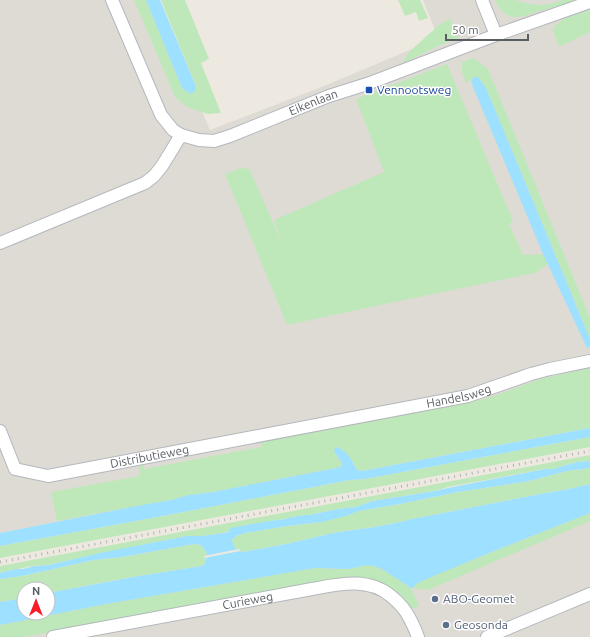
<svg xmlns="http://www.w3.org/2000/svg" width="590" height="637" font-family="Ubuntu,sans-serif">
	<rect width="100%" height="100%" fill="#ede9e0"/>
	<!-- industrial -->
	<path fill="#dedbd5" d="M0 0H156L210 130 324 86 438 38 423 0H590V428L199 494 0 533Z
		M590 506V637H0V621L48 613Z"/>
	<!-- green -->
	<path fill="#bfe8ba" d="M134 0H146L182 88 195 84 161 0H185L209 59 201 63 221 113 208 114 187 107 175 97Z
		M398 0H420L428 18 419 21 416 12 405 16Z
		M499 0H515L529 4 539 5 550 4 564 0H580C568 4 556 6 544 10 523 15 509 27 495 1Z
		M590 10V32L559 47 553 30C557 18 579 14 590 10Z
		M450 18 459 38 440 45 402 64 409 52 439 25Z
		M474 58 488 69 590 318V339L486 89 478 77H474L471 80 466 83 462 72V62Z
		M447 64 513 221 509 224 523 255 543 254 548 264 535 273 385 304 287 325 225 174 241 168 250 169 253 177 282 243 274 220 384 172 356 99Z
		M590 368V428L362 471 357 470 351 458 335 454 340 460 342 466 336 468 213 492 189 495 171 500 57 521 51 492 140 476 139 466 143 465 144 469 262 447 261 442 466 403 488 398 540 379Z
		M590 437V447L0 558V546L168 515 350 480 365 479Z
		M590 455V461L577 462 553 469H545L448 487 435 491 373 501 356 507 338 509 309 515C303 515 291 517 285 519L242 526 224 533 202 536H187C140 545 94 555 48 565 43 566 38 565 33 566 22 568 11 570 0 573V566Z
		M590 468V484L564 490 551 492 412 519C386 526 360 529 333 533 319 536 305 540 291 543 275 546 259 549 243 552 235 551 234 546 232 540L236 536 245 533 287 526 322 522 359 511 400 504 458 492 529 481 567 471Z
		M590 513V521L428 590 411 588 419 606C416 608 413 609 410 607 388 583 373 575 340 578L24 637H0V625L106 604 315 568 348 569 367 565 374 566 382 569 411 588 416 584 424 580 494 551Z
		M194 544C202 544 203 547 207 554L205 563 202 566 133 577 48 593V589H24V598L0 602V579L22 576 94 560 122 557Z"/>
	<!-- water -->
	<path fill="#9ee0ff" d="M146 0H160L195 84 196 90 191 94 182 88Z
		M474 77H478L486 88 590 339V347L587 348 543 254 473 87 471 80Z
		M590 428V437L365 479 350 480 168 515 0 546V533L142 505 171 500 189 495 213 492 336 468 342 466C342 460 336 456 334 451L336 447C348 451 351 459 357 470L362 471Z
		M590 461V468L567 471 529 481 458 492 400 504 359 511 346 516 322 522 287 526 245 533 236 536 232 540C234 546 235 551 243 552 259 549 275 546 291 543 305 540 319 536 333 533 360 529 386 526 412 519L551 492 564 490 590 484V513L494 551 424 580 416 584 414 587 411 588 382 569 374 566 367 565 348 569 315 568 106 604 0 625V602L24 598V613H48V593L133 577 202 566 205 563 207 554C203 547 202 544 194 544L122 557 94 560 22 576 0 579V573L16 569H23L34 566 49 565 100 553 187 536H202L224 533 228 532 231 528 263 522 285 519C291 517 303 515 309 515L338 509 356 507 373 501 435 491 448 488 545 469H553L577 462Z"/>
	<!-- pier -->
	<path fill="#ede9e0" d="M239 549 240 551 204 558V556Z"/>
	<g fill="none" stroke-linecap="round" stroke-linejoin="round">
		<defs>
			<g id="minor">
				<path id="s1" d="M112 0 161 115 173 130 181 135 199 140 214 141 230 136 329 96 367 84 496 35 590 2"/>
				<path d="M482 0 496 35"/>
				<path d="M0 243 145 183 154 176 162 166 181 135"/>
				<path id="s2" d="M0 431 15 469 48 476 468 396 531 374 550 369 590 361"/>
				<path id="s3" d="M53 637 312 589C339 584 368 577 391 596 397 601 402 606 406 612 411 620 415 629 418 637"/>
				<path d="M487 637 590 594"/>
			</g>
		</defs>
		<!-- minor casing -->
		<use href="#minor" stroke="#b3b8bc" stroke-width="14"/>
		<!-- minor -->
		<use href="#minor" stroke="#fff" stroke-width="12"/>
		<!-- rail -->
		<path stroke="#b2b3b4" stroke-width="3" stroke-dasharray="1 5" stroke-linecap="butt" d="M0 562 590 451"/>
	</g>
	<!-- markers -->
	<rect fill="#1a4fb4" stroke="#fff" stroke-width="1.5" x="365" y="86" width="8" height="8" rx="2"/>
	<g fill="#5c6f8a" stroke="#fff" stroke-width="1.5">
		<circle cx="435" cy="599" r="4"/>
		<circle cx="446" cy="625" r="4"/>
	</g>
	<g text-anchor="middle" stroke-width="3" stroke-linejoin="round" paint-order="stroke">
		<!-- transit labels -->
		<g font-size="12" fill="#164399" stroke="#fff" text-anchor="start">
			<text x="377" y="94">Vennootsweg</text>
		</g>
		<!-- street labels -->
		<g font-size="12" fill="#595e63" stroke="#fff">
			<text dy="4" stroke="none"><textPath href="#s1" startOffset="294">Eikenlaan</textPath></text>
			<text dy="4" stroke="none"><textPath href="#s2" startOffset="493">Handelsweg</textPath></text>
			<text dy="4" stroke="none"><textPath href="#s2" startOffset="178">Distributieweg</textPath></text>
			<text dy="4" stroke="none"><textPath href="#s3" startOffset="198">Curieweg</textPath></text>
		</g>
		<!-- service labels -->
		<g font-size="12" fill="#4e5e75" stroke="#fff" text-anchor="start">
			<text x="443" y="603">ABO-Geomet</text>
			<text x="454" y="629">Geosonda</text>
		</g>
	</g>
	<!-- north arrow -->
	<g transform="translate(36 601)"><circle r="19" fill="#ffffff" stroke="#bdbfc1"/>
	<path d="M0-3L7 15L0 10L-7 15Z" fill="#f71c25"/>
	<text y="-6" font-size="11" font-weight="bold" text-anchor="middle" fill="#595e63">N</text>
	</g>
	<!-- scale -->
	<path d="M446 34v6h82v-6" fill="none" stroke="#595e63" stroke-width="2"/>
	<text x="452" y="34" font-size="12" fill="#595e63" stroke="#ffffff" stroke-width="3" paint-order="stroke">50 m</text>
</svg>
